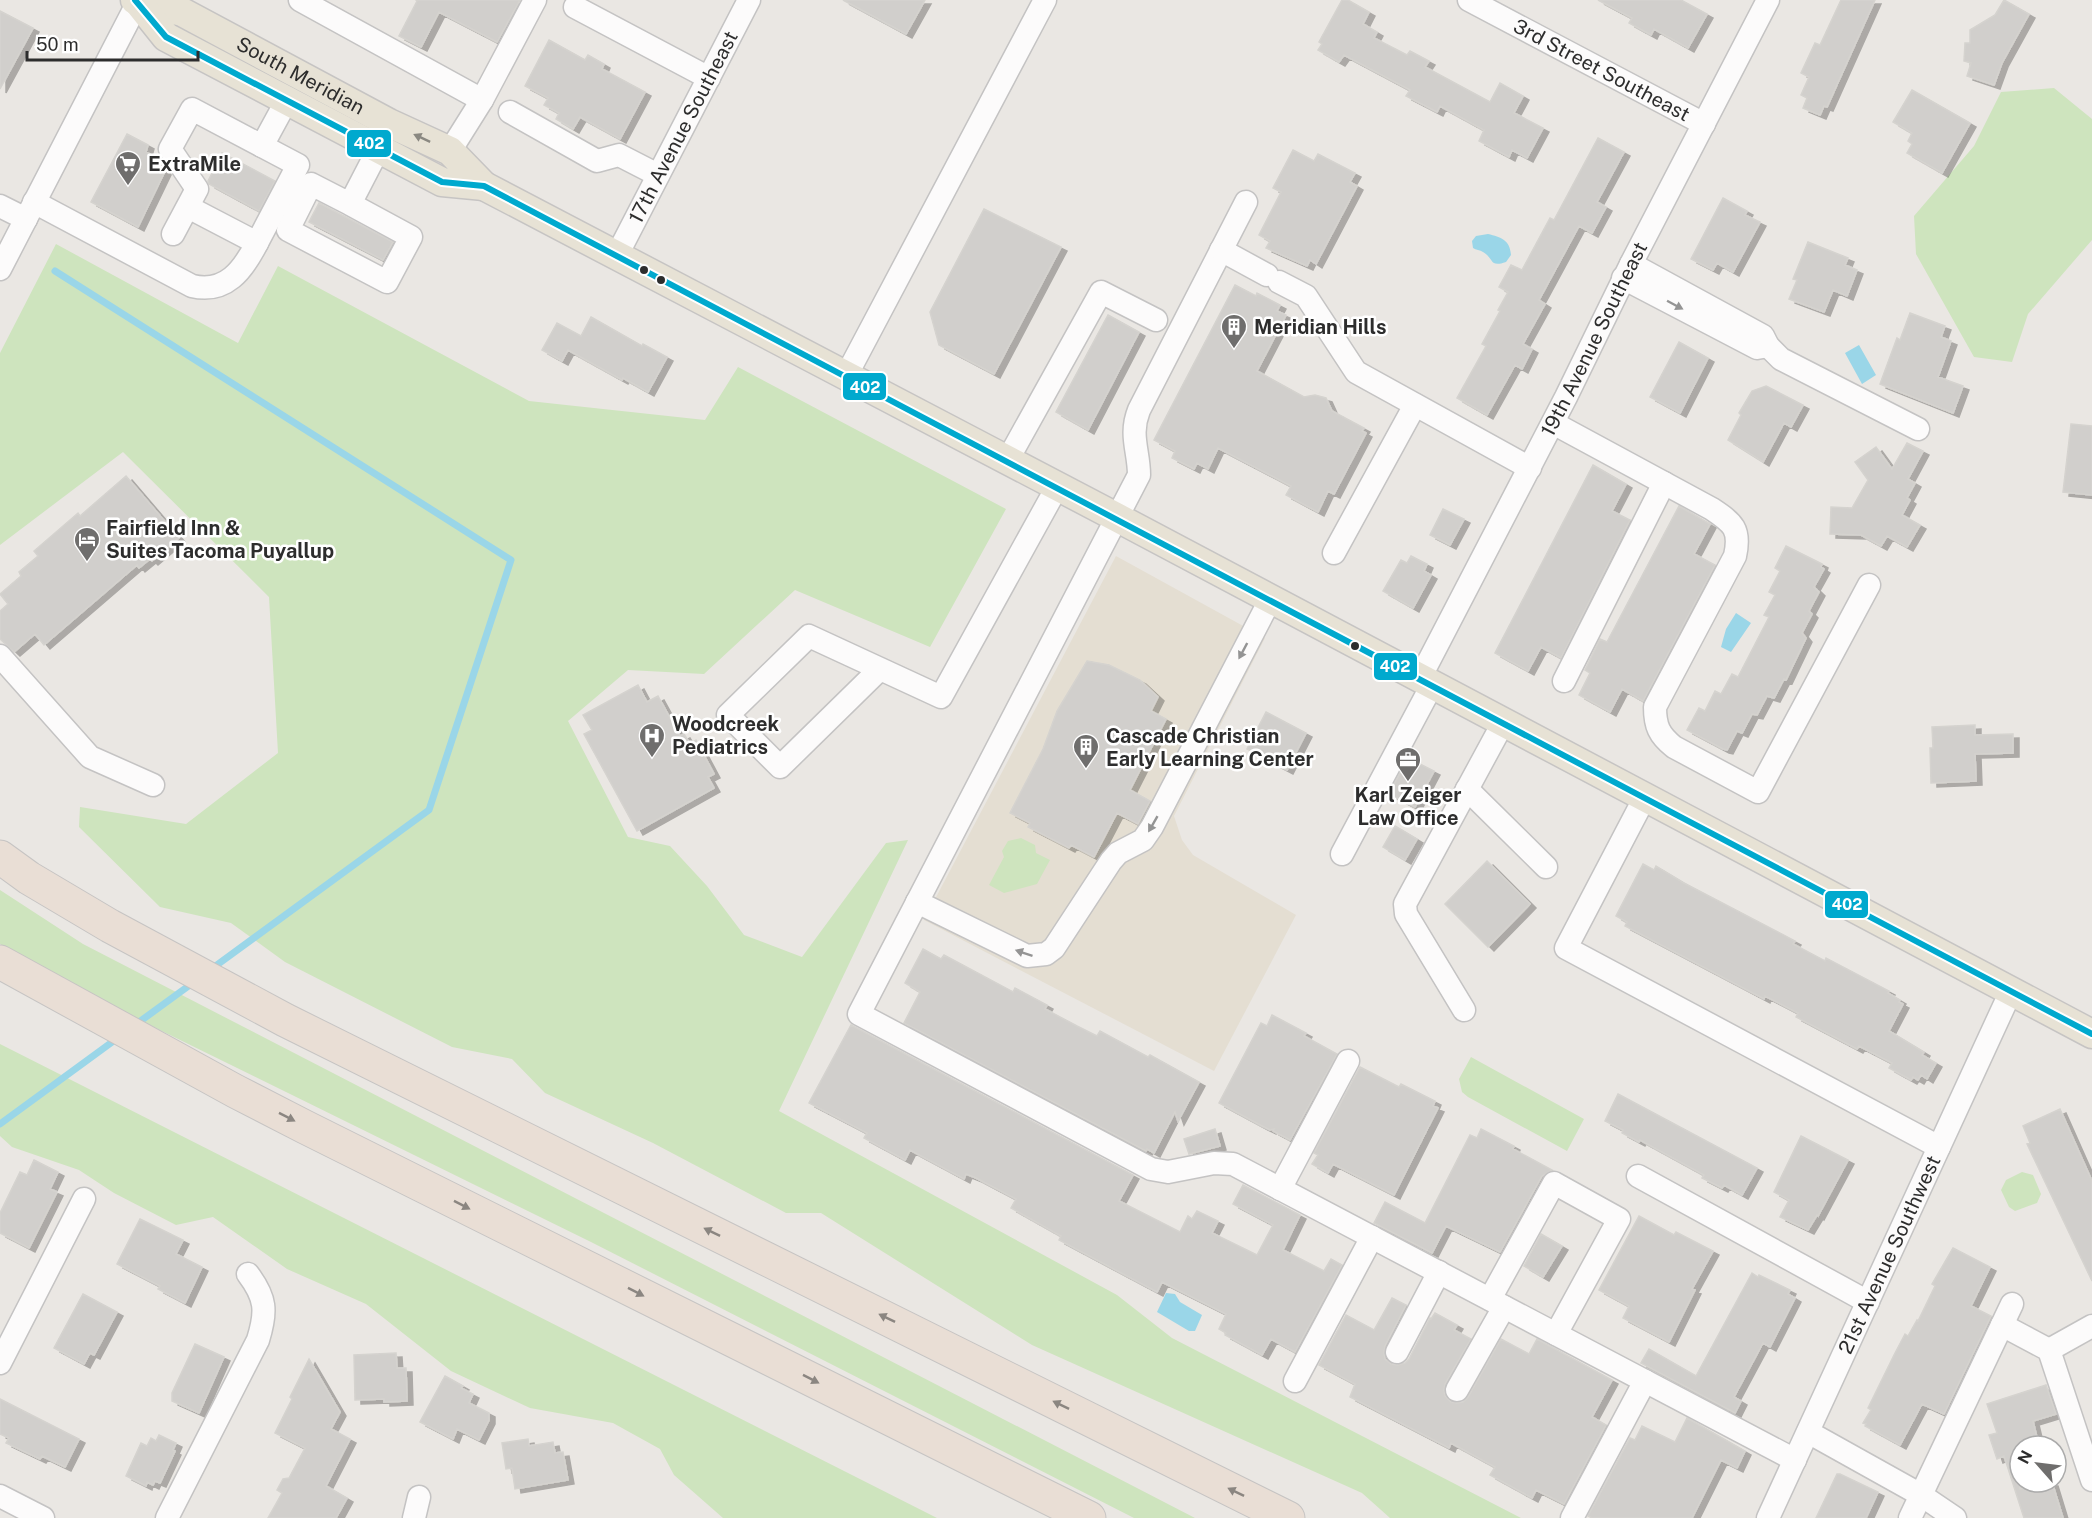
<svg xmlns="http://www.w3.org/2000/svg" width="2092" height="1518" font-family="'Public Sans',sans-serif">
	<defs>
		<filter id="shadow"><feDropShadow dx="6" dy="4" stdDeviation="0" flood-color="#0004"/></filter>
	</defs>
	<rect width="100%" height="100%" fill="#eae7e3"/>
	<!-- education -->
	<path fill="#e4ded2" d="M1116 556 1265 638 1174 816 1182 840 1193 855 1296 915 1214 1071 924 920Z"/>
	<!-- green -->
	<path fill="#cee4be" d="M2054 88 2092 119V240L2028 314 2012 362 1974 357 1916 254 1914 216 1974 146 2001 92Z
		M56 244 238 343 278 266 529 401 705 420 738 367 1006 509 930 647 795 590 704 674 628 670 568 721 628 837 670 846 707 886 744 935 802 957 886 843 908 840 779 1111 1117 1295 1172 1338 1521 1518H1390L1362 1493 1032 1345 821 1213H786L653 1143 545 1093 512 1059 452 1047 285 962 231 923 160 907 79 827 80 807 186 824 278 753 269 597 123 452 0 545V353Z
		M1021 838 1035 845 1036 853 1050 860 1037 884 1004 893 989 885 1004 857 1002 851 1008 841Z
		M0 890 83 944 1195 1518H1134L591 1242 117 1009 34 965 0 944Z
		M0 1044 937 1518H723L674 1475 660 1449 613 1423 530 1408 451 1371 366 1304 287 1269 213 1217 176 1225 114 1193 79 1170 12 1147 0 1136Z
		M1471 1057 1584 1119 1567 1151 1468 1097 1462 1092 1459 1079Z
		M2022 1172 2033 1175 2041 1194 2037 1203 2015 1211 2009 1207 2001 1190 2006 1180Z"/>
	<!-- water -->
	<path fill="#9ad6e8" d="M1488 234C1501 237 1510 240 1511 255L1506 262C1489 268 1494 258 1483 252 1480 250 1476 250 1473 248L1472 241 1476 236Z
		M1859 345 1876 375 1862 384 1845 353Z
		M1736 613 1751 623 1731 652 1721 647 1726 629Z
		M1166 1293 1175 1294 1180 1302 1202 1315 1195 1331H1189L1157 1312Z"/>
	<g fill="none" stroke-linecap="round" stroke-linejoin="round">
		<!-- stream -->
		<path stroke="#9ad6e8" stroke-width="7" d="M55 271 511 560 429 810 210 970
			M135 1025 194 982
			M0 1124 119 1037"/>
	</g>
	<!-- building -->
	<path fill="#d1cfcc" stroke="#d5d3cf" stroke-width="1.5" filter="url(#shadow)" d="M416 0H520L497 42 439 12 421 47 399 36 417 1Z
		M843 0H925L906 34Z
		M1342 0H1348L1369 12 1363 24 1377 32 1374 38 1407 55 1410 51 1429 61 1425 67 1490 102 1500 83 1523 96 1514 113 1543 128 1527 158 1512 150 1509 157 1479 141 1484 130 1440 106 1437 112 1406 96 1410 90 1344 55 1339 62 1318 50 1322 44 1319 42Z
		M1598 0H1681L1707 14 1688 48 1654 29 1651 35 1629 23 1632 18Z
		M1841 0H1875L1827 107 1824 106 1820 115 1803 108 1807 98 1801 95 1809 77 1801 73 1815 43 1820 45Z
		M2004 0 2029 14 2002 63 1994 85 1967 76 1971 63 1964 61 1965 43H1970V30L1995 15Z
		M0 11 33 28 0 89Z
		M549 40 585 60 588 55 604 64 602 69 645 92 620 139 580 117 573 129 556 119 559 113 544 105 548 98 525 86Z
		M1912 90 1970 123 1942 173 1907 153 1912 144 1908 141 1912 133 1893 122Z
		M127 134 148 145 146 152 160 160 165 171 138 227 91 202Z
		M1598 138 1624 152 1597 202 1606 207 1592 233 1579 226 1539 300 1545 304 1523 344 1532 349 1522 369 1515 365 1487 415 1457 398 1486 346 1482 344 1500 311 1498 310 1508 292 1499 287 1511 265 1522 270 1550 218 1554 220Z
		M1293 150 1314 161 1318 154 1355 173 1350 182 1357 186 1316 264 1310 260 1307 266 1266 248 1270 241 1259 235 1281 192 1273 188Z
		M222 153 275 181 259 211 209 184 208 181Z
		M1723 198 1747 211 1745 215 1760 222 1733 272 1717 263 1713 270 1691 259Z
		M319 203 393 242 383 260 309 222Z
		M984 209 1061 247 994 374 939 345 930 312Z
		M1808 242 1848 258 1845 265 1857 270 1847 296 1833 290 1824 312 1789 299 1797 280 1793 279Z
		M1235 285 1256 296 1257 293 1280 305 1277 311 1286 315 1257 371 1304 397 1315 395 1326 398 1332 411 1364 428 1362 431 1366 433 1334 494 1328 491 1318 512 1286 495 1291 486 1218 448 1208 469 1197 463 1194 469 1172 458 1175 451 1154 440Z
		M1910 313 1945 326 1941 337 1951 341 1938 377 1963 386 1953 413 1880 384 1897 338 1900 340Z
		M1108 315 1139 332 1088 430 1056 412Z
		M591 317 642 346 643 344 667 357 648 392 623 378 622 380 568 350 562 361 542 350 557 323 581 336Z
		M1679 342 1708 358 1680 413 1650 397Z
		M1766 386 1803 405 1791 427 1784 423 1763 462 1728 440 1741 415 1739 413 1752 391Z
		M2071 424 2092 426V495L2063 492Z
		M1907 443 1923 451 1908 479 1915 483 1907 498 1910 500 1902 515 1920 525 1907 547 1887 536 1881 546 1861 535 1830 534 1831 507 1852 508 1868 480 1855 462 1876 447 1892 469Z
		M1593 465 1626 484 1612 511 1630 520 1561 658 1541 647 1528 671 1495 653Z
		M126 476 179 538 152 561 150 559 139 568 137 565 44 645 35 634 14 652 0 639V611L8 604 0 594 21 576 19 572 38 556 34 551 78 513 80 516Z
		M1679 506 1710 524 1694 554 1715 565 1643 701 1622 689 1610 712 1579 695 1590 673 1585 670 1600 639 1607 642Z
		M1443 509 1464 519 1450 545 1430 535Z
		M1786 546 1822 564 1821 567 1824 569 1814 587 1819 592 1809 611 1812 614 1802 633 1806 638 1786 680 1784 679 1774 698 1767 696 1757 715 1752 714 1742 733 1737 731 1727 750 1723 749 1687 730 1699 708 1705 711 1715 691 1721 694 1732 674 1738 677 1769 617 1764 615 1775 595 1769 592 1780 571 1775 568Z
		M1411 556 1427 564 1424 571 1431 575 1413 608 1383 591 1401 560 1407 563Z
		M1087 661 1109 665 1140 680 1158 697 1151 711 1166 719 1130 790 1150 801 1140 820 1138 824 1117 813 1094 857 1071 845 1069 848 1028 827 1030 823 1010 813 1043 749 1057 711Z
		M638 685 647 702 658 696 680 736 684 734 690 744 696 740 714 774 708 777 714 788 637 831 584 734 592 730 583 715Z
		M1266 712 1306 733 1287 770 1247 749Z
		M1975 725V735L2013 734V753L1975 754 1976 781 1931 783 1930 748H1933L1932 727Z
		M1408 758 1434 771 1415 807 1389 794Z
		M1395 826 1417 839 1405 860 1383 847Z
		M1487 861 1530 904 1488 947 1445 904Z
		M1643 864 1654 870 1656 866 1684 883 1795 941 1793 944 1825 961 1826 958 1889 991 1888 993 1900 1000 1899 1002 1903 1004 1889 1031 1924 1052 1922 1055 1936 1063 1927 1079 1921 1075 1918 1080 1913 1077 1911 1080 1889 1068 1892 1063 1859 1046 1857 1049 1796 1017 1798 1013 1765 996 1764 999 1625 926 1627 922 1616 916Z
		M923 949 941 959 944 955 1013 992 1015 988 1047 1005 1045 1009 1077 1026 1097 1036 1100 1031 1148 1057 1150 1055 1199 1082 1178 1121 1175 1112 1154 1153 1147 1149 1146 1151 904 1023 920 992 905 983Z
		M1272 1015 1306 1033 1304 1036 1337 1054 1290 1140 1273 1131 1274 1129 1270 1130 1262 1126 1219 1103 1261 1023 1267 1026Z
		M851 1025 1133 1175 1119 1201 1180 1232 1188 1216 1192 1219 1197 1211 1218 1221 1212 1233 1257 1255 1273 1225 1233 1204 1243 1185 1300 1215 1283 1250 1324 1271 1331 1259 1342 1265 1295 1352 1271 1339 1262 1355 1225 1335 1226 1333 1219 1329 1226 1314 1162 1282 1157 1292 1059 1240 1061 1236 1011 1208 1016 1199 976 1178 966 1174 964 1179 910 1150 905 1160 864 1138 867 1133 809 1103Z
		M1360 1067 1399 1087 1401 1084 1435 1101 1433 1106 1438 1108 1394 1195 1333 1164 1328 1173 1312 1164 1318 1155 1314 1153Z
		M1618 1094 1757 1168 1742 1195 1724 1185 1722 1188 1702 1178 1704 1175 1640 1140 1639 1142 1622 1133 1623 1130 1605 1121Z
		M2060 1109 2092 1181V1281L2027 1144 2030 1143 2023 1126Z
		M1215 1129 1220 1146 1189 1154 1184 1139Z
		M1481 1129 1514 1146 1513 1149 1552 1170 1542 1176 1500 1252 1446 1226 1432 1253 1374 1223 1385 1202 1425 1223 1470 1135 1477 1138Z
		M1801 1136 1848 1160 1818 1216 1817 1215 1808 1230 1780 1217 1789 1200 1774 1192Z
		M34 1160 58 1172 50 1189 57 1192 29 1248 0 1233V1213L20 1172 27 1175Z
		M1639 1216 1674 1235 1676 1232 1713 1251 1692 1289 1695 1290 1669 1342 1623 1318 1629 1306 1599 1290Z
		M140 1219 183 1240 176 1254 202 1267 185 1303 158 1289 160 1286 117 1264Z
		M1541 1234 1562 1246 1543 1277 1524 1266Z
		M1953 1248 1990 1267 1971 1306 1991 1316 1944 1414 1922 1404 1900 1445 1865 1426 1866 1424 1863 1423 1871 1410 1868 1408 1894 1355 1905 1334 1908 1336 1917 1320 1918 1321 1935 1286 1932 1284Z
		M1752 1273 1758 1277 1759 1275 1790 1290 1788 1294 1795 1298 1770 1347 1763 1343 1734 1397 1741 1401 1735 1413 1641 1363 1649 1349 1696 1376Z
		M83 1294 117 1312 94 1355 90 1353 84 1364 54 1348Z
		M1392 1298 1406 1305 1385 1346 1384 1353 1385 1359 1391 1364 1398 1365 1405 1363 1409 1359 1430 1318 1431 1319 1435 1313 1457 1325 1454 1330 1471 1339 1445 1384 1444 1390 1445 1396 1451 1402 1457 1403 1463 1402 1468 1397 1501 1339 1529 1354 1537 1339 1612 1380 1592 1417 1606 1425 1564 1504 1536 1490 1532 1498 1490 1475 1495 1467 1451 1443 1449 1448 1350 1397 1355 1384 1319 1365 1346 1315 1374 1330Z
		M195 1344 224 1357 199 1413 172 1401V1393Z
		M396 1353 397 1368H406L407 1401 384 1402V1399L355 1400 354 1355Z
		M309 1359 340 1412 331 1429 350 1439 326 1486 347 1498 336 1518H268L282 1493 277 1490 283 1479 289 1478 305 1448 275 1433 292 1399 290 1397Z
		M445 1376 463 1386 461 1388 473 1394 469 1403 489 1413V1420L479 1440 457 1429 453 1439 420 1422Z
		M2046 1385 2056 1414 2033 1421 2039 1446H2020V1489L2041 1482H2052L2063 1518H2024L2004 1456 1997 1459 1989 1435 1997 1433 1987 1404Z
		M0 1399 79 1439 65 1467 42 1456 40 1459 6 1443 9 1438 0 1434Z
		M1687 1418 1745 1451 1737 1468 1721 1460 1692 1518H1592L1588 1516 1630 1438 1635 1440 1642 1426 1675 1442Z
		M159 1435 176 1443 173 1450 175 1451 160 1483 155 1481 153 1485 147 1482 146 1486 126 1476 141 1443 147 1446 151 1438 156 1441Z
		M528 1439 529 1446 553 1442 555 1453 563 1452 568 1480 515 1489 512 1468 506 1469 502 1443Z
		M1837 1474H1840L1878 1492 1866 1518H1816Z"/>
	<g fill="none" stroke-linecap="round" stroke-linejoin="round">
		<defs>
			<g id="minor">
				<path d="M300 0 482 100"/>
				<path id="s1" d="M1469 0 1704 124"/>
				<path d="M575 7 709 78"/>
				<path d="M510 112 597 161 619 155 658 175"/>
				<path d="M450 151 482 100 535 0"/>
				<path d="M34 202 192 286C226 294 243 270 257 243"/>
				<path d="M1246 202 1139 410C1129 435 1139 451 1139 475L859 1014 1151 1169 1168 1172 1214 1163 1233 1164 1795 1460"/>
				<path d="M350 204 411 237 387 282 288 230 311 184 350 204 379 148"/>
				<path d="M0 206 26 219"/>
				<path d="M188 207 257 243 298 165 262 146"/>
				<path d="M173 234 197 189 170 149 192 109 262 146 287 100"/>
				<path d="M1221 250 1267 275"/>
				<path id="s2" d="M617 255 749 0"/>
				<path d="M0 269 139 0"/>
				<path d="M1623 278 1757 348 1768 346 1763 336 1631 264"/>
				<path d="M1279 282 1306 296 1356 372 1530 468"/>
				<path d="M1768 346 1781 359 1918 429"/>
				<path d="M846 376 1045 0"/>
				<path d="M1553 423 1712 509C1733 523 1741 529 1735 556L1655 707C1655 726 1659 735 1674 747L1758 792 1869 585"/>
				<path d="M1007 461 1101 292 1156 320"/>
				<path d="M1334 553 1415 405"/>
				<path d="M0 656 90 757 153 785"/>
				<path d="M880 669 780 767 728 715 809 636 941 697 1057 487"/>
				<path id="s3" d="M1420 678 1566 397 1631 264 1768 0"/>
				<path d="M1564 681 1664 483"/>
				<path d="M1467 789 1546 867"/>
				<path d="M1645 797 1566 948 1939 1147"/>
				<path d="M1342 854 1432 685"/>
				<path d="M917 902 1027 956 1046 954 1054 948 1111 861 1118 853 1143 840 1152 827 1270 600"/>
				<path d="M1464 1010 1406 914 1405 904 1503 723"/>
				<path d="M1638 1176 1868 1302"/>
				<path d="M1280 1189 1348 1061"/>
				<path d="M1490 1299 1554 1183 1619 1219 1556 1334"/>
				<path d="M2002 1325 2049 1350 2092 1480"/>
				<path d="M2049 1350 2092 1326"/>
				<path d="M1397 1352 1439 1272"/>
				<path d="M0 1363 84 1199"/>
				<path d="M1295 1381 1372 1237"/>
				<path d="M1457 1390 1504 1307"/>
				<path d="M1808 1432 1921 1495 1955 1518"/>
				<path d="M0 1496 43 1518"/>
				<path d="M167 1518 258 1340C267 1311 266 1298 248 1274"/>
				<path d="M414 1518 419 1497"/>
				<path d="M1572 1518 1645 1381"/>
				<path id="s4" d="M1768 1518 2011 991"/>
				<path d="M1910 1518 2012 1304"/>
			</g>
			<g id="major">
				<path id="s5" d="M135 0 182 12 389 123 450 151 484 186 1118 518 2092 1034"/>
				<path d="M138 2 166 37 442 182 484 186"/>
			</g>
			<path id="highway" d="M0 857 29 878 110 926 285 1020 1288 1518
				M0 962 235 1091 305 1127 1089 1518"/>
		</defs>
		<!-- minor casing -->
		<use href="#minor" stroke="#c4c3c3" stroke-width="25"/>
		<!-- major casing -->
		<use href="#major" stroke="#c6c4c3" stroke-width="31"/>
		<!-- highway casing -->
		<use href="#highway" stroke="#c6c4c3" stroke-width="35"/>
		<!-- minor -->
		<use href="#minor" stroke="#fcfbfb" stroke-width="22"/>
		<!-- major -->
		<use href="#major" stroke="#e7e2d5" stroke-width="28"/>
		<!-- highway -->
		<use href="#highway" stroke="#e9ded5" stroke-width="33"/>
		<defs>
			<path id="bus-1" d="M135 0 166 37 442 182 484 186 2092 1034"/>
		</defs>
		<!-- bus-1 casing -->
		<use href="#bus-1" stroke="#fff" stroke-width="10"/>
		<!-- bus-1 -->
		<use href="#bus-1" stroke="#00a9ce" stroke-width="6"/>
	</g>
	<!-- one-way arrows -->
	<defs><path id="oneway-solid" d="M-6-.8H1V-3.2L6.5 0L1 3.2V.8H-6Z" transform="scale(1.5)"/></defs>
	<use fill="#8a8881" href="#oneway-solid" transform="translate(422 138) rotate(-155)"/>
	<g fill="#949494">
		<use href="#oneway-solid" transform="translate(1675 305) rotate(28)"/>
		<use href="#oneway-solid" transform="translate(1243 651) rotate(118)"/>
		<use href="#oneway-solid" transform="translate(1153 824) rotate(120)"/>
		<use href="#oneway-solid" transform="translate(1024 953) rotate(-161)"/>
	</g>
	<g fill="#8b8681">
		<use href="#oneway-solid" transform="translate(287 1117) rotate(27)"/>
		<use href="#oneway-solid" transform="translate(462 1205) rotate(27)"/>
		<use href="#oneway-solid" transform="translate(712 1232) rotate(-154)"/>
		<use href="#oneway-solid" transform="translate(636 1292) rotate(27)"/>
		<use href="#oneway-solid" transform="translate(887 1318) rotate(-154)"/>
		<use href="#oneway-solid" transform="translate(811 1379) rotate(27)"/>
		<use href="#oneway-solid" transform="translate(1061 1405) rotate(-154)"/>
		<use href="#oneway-solid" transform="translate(1236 1492) rotate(-154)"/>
	</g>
	<!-- icons -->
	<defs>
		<symbol id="supermarket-pin" viewBox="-11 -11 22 30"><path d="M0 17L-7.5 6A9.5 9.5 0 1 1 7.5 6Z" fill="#6f6e6d" stroke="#fff"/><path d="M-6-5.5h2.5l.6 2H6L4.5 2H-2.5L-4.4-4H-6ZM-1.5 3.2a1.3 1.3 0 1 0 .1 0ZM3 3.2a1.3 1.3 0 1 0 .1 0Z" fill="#fff"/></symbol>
		<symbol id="building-pin" viewBox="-11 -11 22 30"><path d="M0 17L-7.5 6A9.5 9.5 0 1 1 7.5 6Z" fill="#6f6e6d" stroke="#fff"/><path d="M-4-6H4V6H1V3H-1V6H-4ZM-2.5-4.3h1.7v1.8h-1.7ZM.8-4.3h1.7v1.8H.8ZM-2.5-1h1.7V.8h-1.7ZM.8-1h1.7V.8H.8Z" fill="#fff"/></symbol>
		<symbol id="hotel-pin" viewBox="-11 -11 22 30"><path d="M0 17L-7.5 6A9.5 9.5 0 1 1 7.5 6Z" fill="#6f6e6d" stroke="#fff"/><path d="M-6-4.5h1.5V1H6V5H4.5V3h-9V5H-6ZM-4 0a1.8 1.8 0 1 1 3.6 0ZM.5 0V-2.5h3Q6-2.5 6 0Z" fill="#fff"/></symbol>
		<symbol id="hospital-pin" viewBox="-11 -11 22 30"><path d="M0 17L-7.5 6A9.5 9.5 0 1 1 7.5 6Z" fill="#6f6e6d" stroke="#fff"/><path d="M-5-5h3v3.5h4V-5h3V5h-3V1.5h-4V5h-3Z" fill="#fff"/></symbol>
		<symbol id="office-pin" viewBox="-11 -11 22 30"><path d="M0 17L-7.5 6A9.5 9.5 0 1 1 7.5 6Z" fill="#6f6e6d" stroke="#fff"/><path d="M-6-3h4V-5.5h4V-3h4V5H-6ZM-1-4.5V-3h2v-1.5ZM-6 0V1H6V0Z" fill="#fff"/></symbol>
	</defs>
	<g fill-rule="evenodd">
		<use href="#supermarket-pin" x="113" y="149" width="30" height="40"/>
		<use href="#building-pin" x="1219" y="312" width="30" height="40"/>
		<use href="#hotel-pin" x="72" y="525" width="30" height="40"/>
		<use href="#hospital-pin" x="637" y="721" width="30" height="40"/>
		<use href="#building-pin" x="1071" y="732" width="30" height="40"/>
		<use href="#office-pin" x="1393" y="745" width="30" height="40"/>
	</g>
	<!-- markers -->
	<g fill="#2d2d2d" stroke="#fff" stroke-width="2">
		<circle cx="644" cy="270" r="5"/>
		<circle cx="661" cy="280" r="5"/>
		<circle cx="1355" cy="646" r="5"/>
	</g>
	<g text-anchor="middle" stroke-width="5" stroke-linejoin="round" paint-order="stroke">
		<!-- street labels -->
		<g font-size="20" fill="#2d2d2d" stroke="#fff">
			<text dy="7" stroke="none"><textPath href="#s1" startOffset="150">3rd Street Southeast</textPath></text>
			<text dy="7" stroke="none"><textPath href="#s5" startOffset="183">South Meridian</textPath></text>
			<text dy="7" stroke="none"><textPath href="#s2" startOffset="144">17th Avenue Southeast</textPath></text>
			<text dy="7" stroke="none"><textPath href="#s3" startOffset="381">19th Avenue Southeast</textPath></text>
			<text dy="7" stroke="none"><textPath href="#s4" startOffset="290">21st Avenue Southwest</textPath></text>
		</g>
		<!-- poi labels -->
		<g font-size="20" font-weight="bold" fill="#2d2d2d" stroke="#fff" text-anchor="start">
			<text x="148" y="171">ExtraMile</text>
			<text x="1254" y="334">Meridian Hills</text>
			<text x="106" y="535">Fairfield Inn &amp;<tspan x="106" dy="23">Suites Tacoma Puyallup</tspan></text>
			<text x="672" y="731">Woodcreek<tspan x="672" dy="23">Pediatrics</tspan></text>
			<text x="1106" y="743">Cascade Christian<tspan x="1106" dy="23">Early Learning Center</tspan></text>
			<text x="1408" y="802" text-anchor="middle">Karl Zeiger<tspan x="1408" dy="23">Law Office</tspan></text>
		</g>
	</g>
	<g stroke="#fff" stroke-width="2">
		<rect x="346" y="129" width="46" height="29" rx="6" fill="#00a9ce"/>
		<rect x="842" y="372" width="45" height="29" rx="6" fill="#00a9ce"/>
		<rect x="1373" y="652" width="45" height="29" rx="6" fill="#00a9ce"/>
		<rect x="1824" y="890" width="45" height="29" rx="6" fill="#00a9ce"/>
	</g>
	<g font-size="16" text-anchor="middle" font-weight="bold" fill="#fff">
		<text x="369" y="149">402</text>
		<text x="865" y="393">402</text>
		<text x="1395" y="672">402</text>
		<text x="1847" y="910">402</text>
	</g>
	<!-- north arrow -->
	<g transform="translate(2038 1464) rotate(298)"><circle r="28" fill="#ffffff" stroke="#ababab" stroke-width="1.5"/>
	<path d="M0-4.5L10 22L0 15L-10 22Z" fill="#6f6e6d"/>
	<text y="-9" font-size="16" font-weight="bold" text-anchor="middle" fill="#2d2d2d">N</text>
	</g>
	<!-- scale -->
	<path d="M27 51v9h171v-9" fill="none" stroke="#2d2d2d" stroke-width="3"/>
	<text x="36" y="51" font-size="18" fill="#2d2d2d" stroke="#ffffff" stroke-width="4.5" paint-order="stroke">50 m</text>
</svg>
